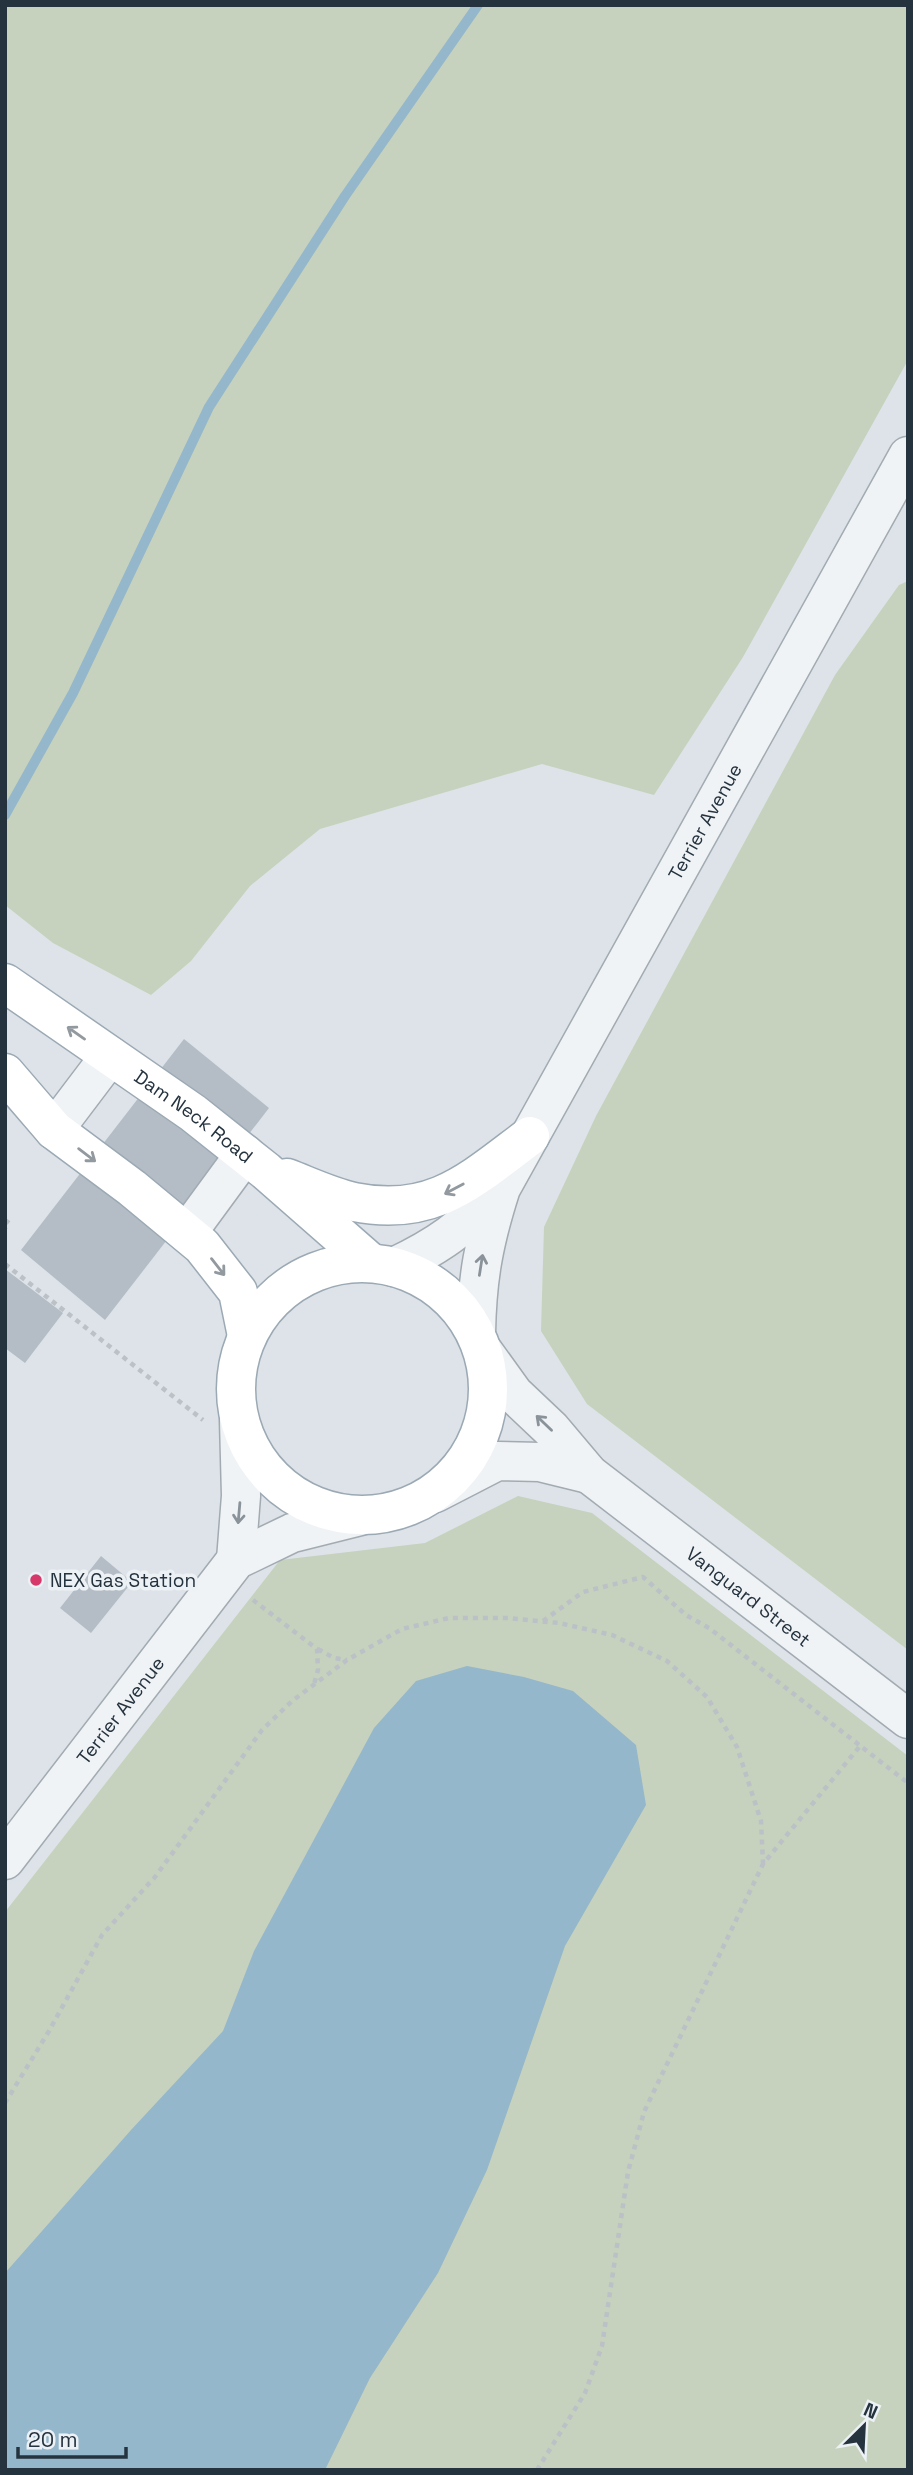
<svg xmlns="http://www.w3.org/2000/svg" width="913" height="2475" font-family="'Space Grotesk',sans-serif">
	<rect width="100%" height="100%" fill="#dde3e8"/>
	<!-- green -->
	<path fill="#c6d2bd" d="M5 5H908V360L743 657 654 795 542 764 320 829 250 886 191 961 151 995 53 943 5 905Z
		M908 581V1650L587 1404 541 1331 544 1227 596 1116 835 675 899 585Z
		M518 1496 592 1513 908 1756V2470H5V1912L280 1560 425 1543Z"/>
	<!-- water -->
	<path fill="#95b7cb" d="M467 1666 524 1677 573 1691 636 1745 646 1805 565 1946 487 2170 438 2273 370 2378 325 2470H5V2273L131 2130 223 2031 254 1951 374 1728 416 1681Z"/>
	<g fill="none" stroke-linecap="round" stroke-linejoin="round">
		<!-- stream -->
		<path stroke="#95b7cb" stroke-width="10" d="M5 815 73 693 209 407 345 196 478 5"/>
	</g>
	<!-- building -->
	<path fill="#b4bdc5" d="M184 1039 269 1108 105 1320 21 1250Z
		M5 1269 63 1313 25 1363 5 1348Z
		M101 1556 132 1582 91 1633 60 1608Z"/>
	<g fill="none" stroke-linecap="round" stroke-linejoin="round">
		<defs>
			<g id="minor">
				<path d="M54 1130 110 1056"/>
				<path d="M187 1233 245 1154"/>
				<path d="M394 1267C440 1245 463 1228 497 1192"/>
				<path id="s1" d="M476 1333C477 1277 484 1241 501 1188L908 456"/>
				<path id="s2" d="M483 1351 514 1394 551 1429 589 1474 908 1719"/>
				<path d="M435 1493 497 1461 540 1462 589 1474"/>
				<path d="M236 1560 241 1496 239 1420"/>
				<path id="s3" d="M5 1860 236 1560 292 1533 360 1516"/>
			</g>
			<g id="major">
				<path id="s4" d="M5 983 193 1113 266 1171 371 1263"/>
				<path d="M5 1073 54 1130 132 1188 202 1246 238 1292 247 1336"/>
				<path d="M287 1178C308 1186 331 1197 354 1202 433 1218 471 1180 530 1136"/>
				<circle cx="362" cy="1389" r="126"/>
			</g>
		</defs>
		<!-- minor casing -->
		<use href="#minor" stroke="#a2abb2" stroke-width="41"/>
		<!-- major casing -->
		<use href="#major" stroke="#9ba9b4" stroke-width="41"/>
		<!-- path -->
		<path stroke="#bbc1c6" stroke-width="4.5" stroke-dasharray="5 5" stroke-linecap="butt" d="M5 1220 9 1223 5 1228
			M5 1264 203 1420
			M253 1600 317 1649 318 1670 314 1684
			M543 1621 583 1592 643 1577 686 1615 709 1628 908 1783
			M318 1649 334 1658 347 1660
			M5 2103 49 2031 102 1935 155 1877 262 1730 292 1701 347 1660 402 1629 449 1618H508L559 1623 612 1635 667 1661 707 1697 737 1747 761 1821 763 1864
			M537 2470 585 2393 602 2346 628 2172 644 2112 763 1864 860 1746"/>
		<!-- minor -->
		<use href="#minor" stroke="#f0f3f6" stroke-width="38"/>
		<!-- major -->
		<use href="#major" stroke="#fff" stroke-width="38"/>
	</g>
	<!-- one-way arrows -->
	<defs><path id="oneway-shaft" d="M-6 0H5M1.5-3L5.5 0L1.5 3" fill="none" stroke-width="1.6" stroke-linecap="round" stroke-linejoin="round" transform="scale(1.75)"/></defs>
	<g stroke="#92999f">
		<use href="#oneway-shaft" transform="translate(76 1033) rotate(-145)"/>
		<use href="#oneway-shaft" transform="translate(87 1155) rotate(37)"/>
		<use href="#oneway-shaft" transform="translate(454 1189) rotate(152)"/>
		<use href="#oneway-shaft" transform="translate(218 1267) rotate(52)"/>
	</g>
	<g stroke="#8a939a">
		<use href="#oneway-shaft" transform="translate(481 1265) rotate(-81)"/>
		<use href="#oneway-shaft" transform="translate(544 1423) rotate(-136)"/>
		<use href="#oneway-shaft" transform="translate(239 1513) rotate(95)"/>
	</g>
	<!-- markers -->
	<circle fill="#d63869" stroke="#ecf1f5" stroke-width="2.5" cx="36" cy="1580" r="7"/>
	<g text-anchor="middle" stroke-width="7" stroke-linejoin="round" paint-order="stroke">
		<!-- street labels -->
		<g font-size="19" fill="#25333f" stroke="#ecf1f5">
			<text dy="7" stroke="none"><textPath href="#s1" startOffset="567">Terrier Avenue</textPath></text>
			<text dy="7" stroke="none"><textPath href="#s4" startOffset="231">Dam Neck Road</textPath></text>
			<text dy="7" stroke="none"><textPath href="#s2" startOffset="364">Vanguard Street</textPath></text>
			<text dy="7" stroke="none"><textPath href="#s3" startOffset="189">Terrier Avenue</textPath></text>
		</g>
		<!-- poi labels -->
		<g font-size="19" fill="#25333f" stroke="#ecf1f5" text-anchor="start">
			<text x="50" y="1587">NEX Gas Station</text>
		</g>
	</g>
	<!-- border -->
	<rect width="913" height="2475" fill="none" stroke="#25333f" stroke-width="14"/>
	<!-- north arrow -->
	<g transform="translate(864 2426) rotate(24)" stroke="#ecf1f5" stroke-width="5" paint-order="stroke">
	<path d="M0-5L12 26L0 18L-12 26Z" fill="#25333f"/>
	<text y="-10" font-size="19" font-weight="bold" text-anchor="middle" fill="#25333f">N</text>
	</g>
	<!-- scale -->
	<path d="M18 2447v10h108v-10" fill="none" stroke="#25333f" stroke-width="3.5"/>
	<text x="28" y="2447" font-size="21" fill="#25333f" stroke="#ecf1f5" stroke-width="5" paint-order="stroke">20 m</text>
</svg>
